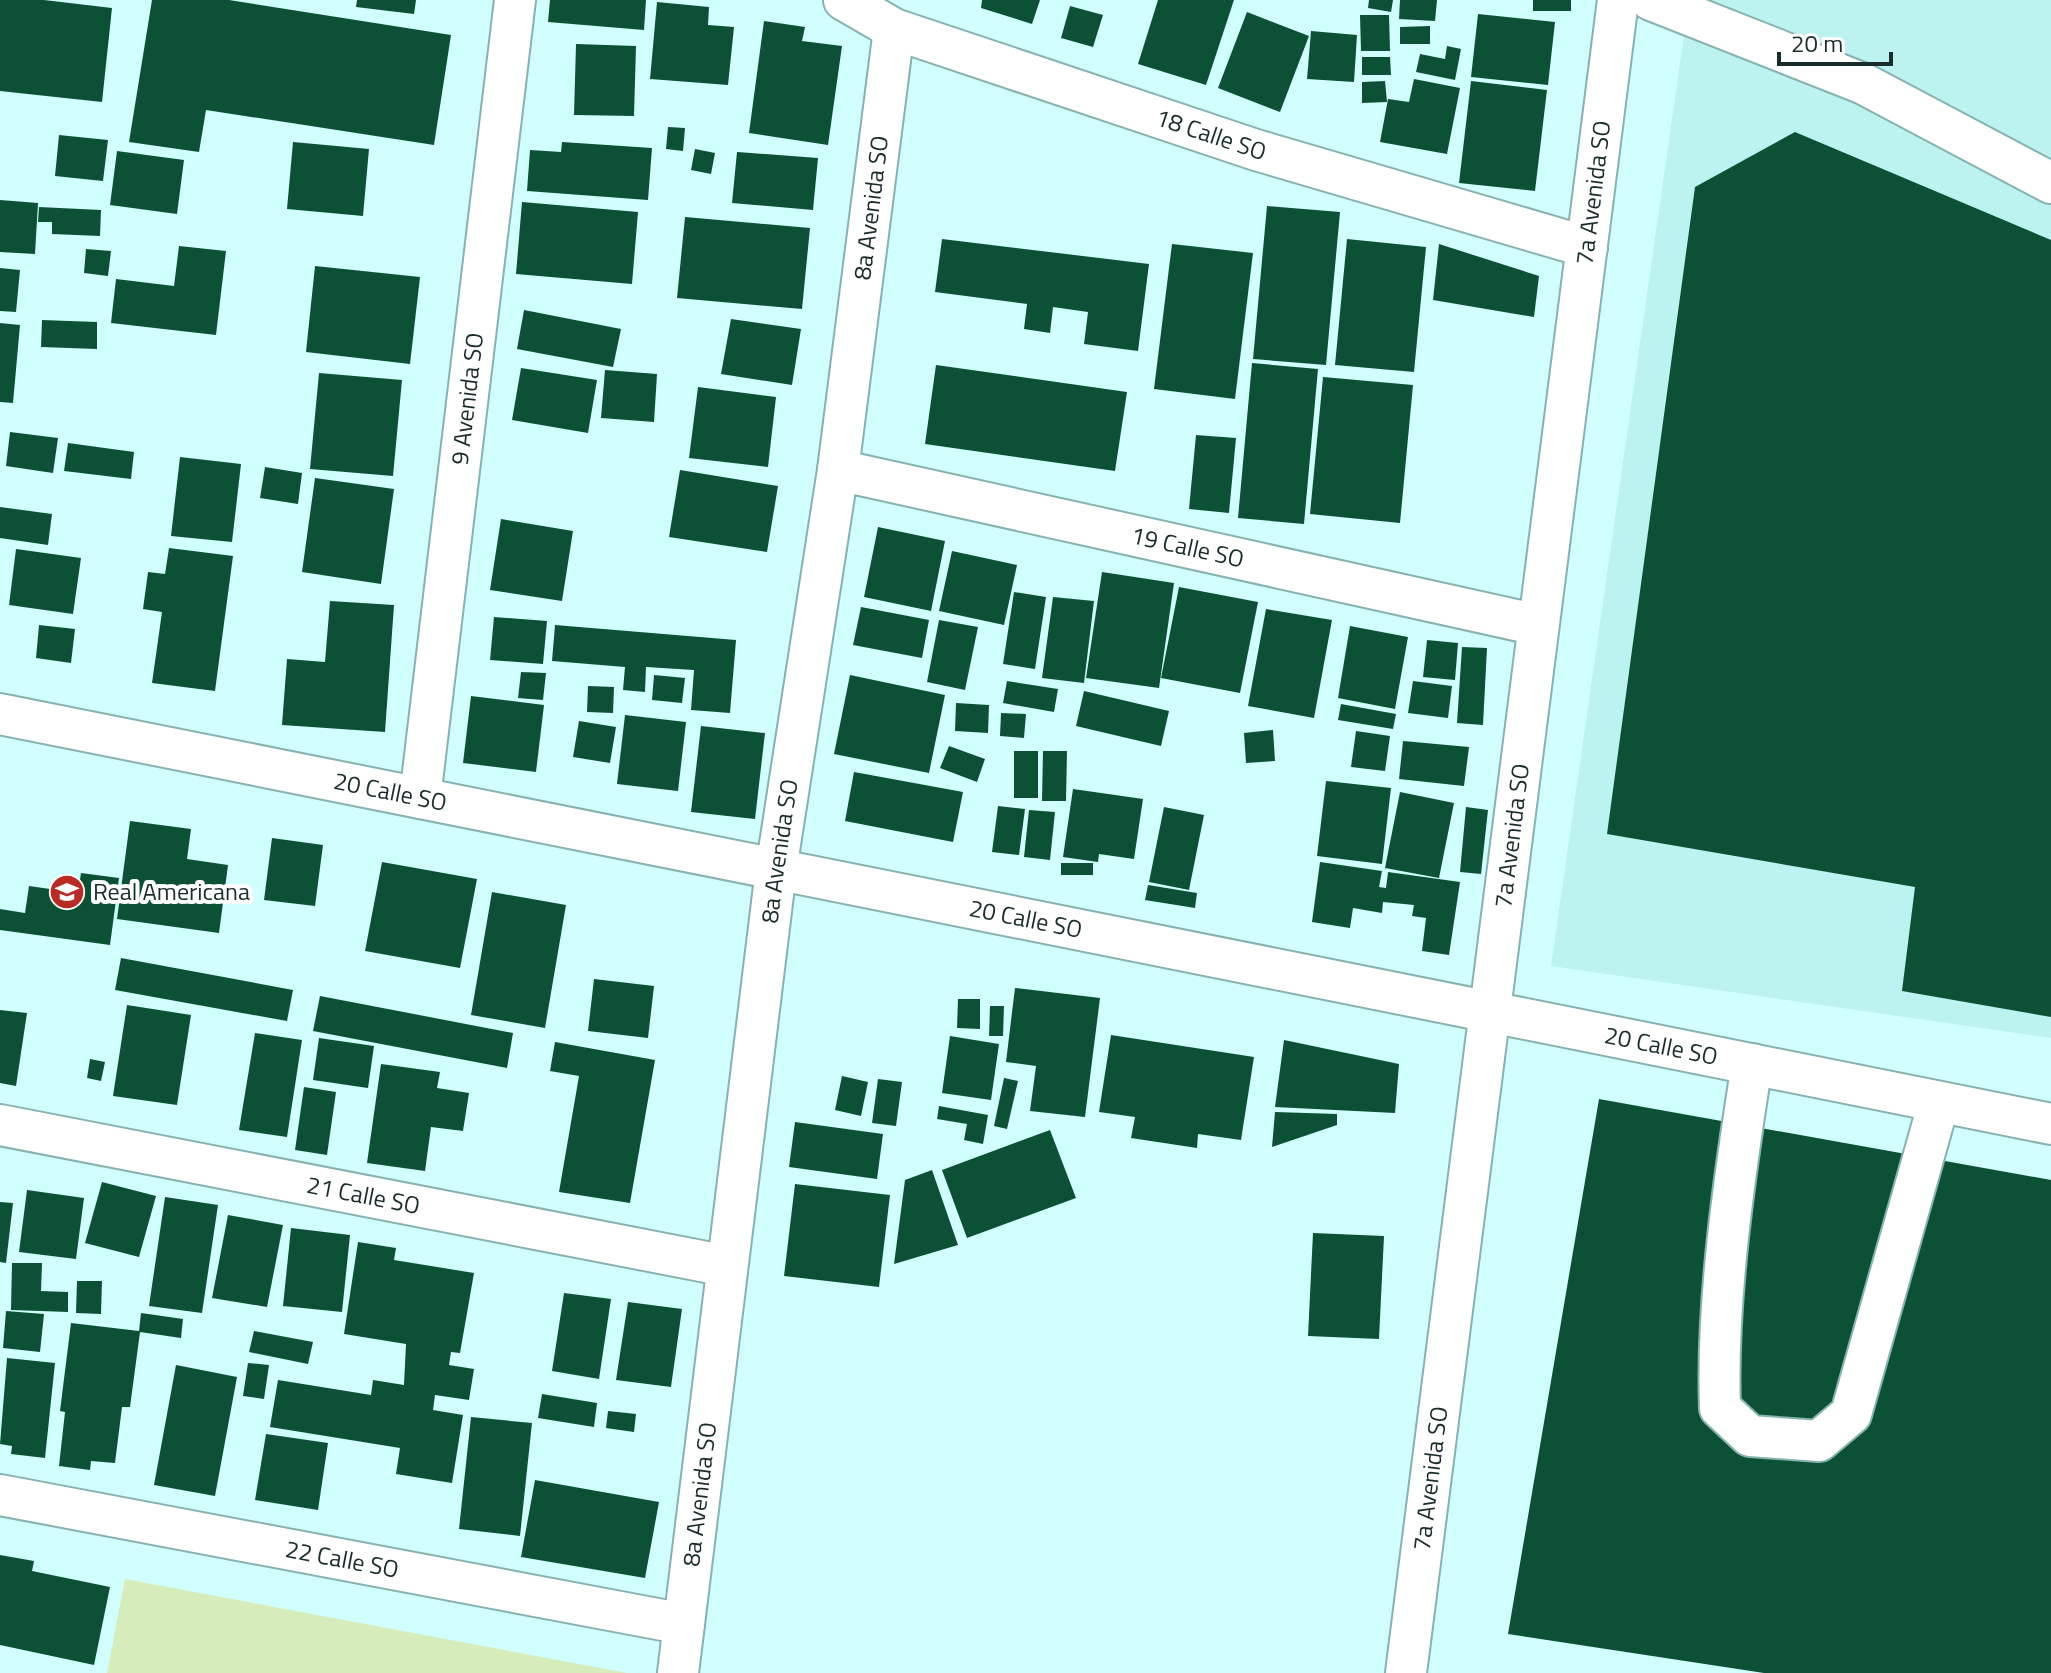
<svg xmlns="http://www.w3.org/2000/svg" width="2051" height="1673" font-family="'Titillium Web',sans-serif">
	<rect width="100%" height="100%" fill="#d1fffd"/>
	<!-- built -->
	<path fill="#bcf3f1" d="M1689 0H2051V1038L1551 966Z"/>
	<!-- green -->
	<path fill="#d6ecba" d="M125 1579 627 1673H107Z"/>
	<!-- building -->
	<path fill="#0c5135" d="M0 0H44L112 8 102 102 0 91Z
		M152 0H229L451 35 434 145 206 110 199 152 129 142Z
		M357 0H416L414 14 356 7Z
		M550 0H646L644 30 548 22Z
		M982 0H1040L1032 24 981 8Z
		M1158 0H1234L1206 85 1138 64Z
		M1369 0H1393L1391 12 1368 8Z
		M1400 0H1437L1435 21 1399 19Z
		M1533 0H1571V11H1533Z
		M657 2 709 7 708 25 734 27 728 85 650 79Z
		M1070 6 1103 15 1093 47 1061 38Z
		M1247 12 1309 36 1280 112 1218 88Z
		M1478 14 1555 22 1548 85 1471 77Z
		M1360 15H1389L1390 51H1361Z
		M764 21 805 27 802 41 842 46 828 145 749 133Z
		M1430 26V44H1400V27Z
		M1311 31 1357 35 1354 82 1307 79Z
		M576 44 636 46 634 116 574 115Z
		M1447 46 1461 49 1455 80 1416 72 1420 54 1445 59Z
		M1362 57H1390L1391 75H1362Z
		M1414 79 1460 88 1447 154 1380 142 1388 99 1409 102Z
		M1385 81 1387 102 1362 103V82Z
		M1471 81 1547 90 1535 191 1459 183Z
		M668 127 685 128 683 151 666 149Z
		M1795 132 2051 240V1017L1902 991 1915 887 1607 834 1695 187Z
		M59 135 108 140 103 181 55 176Z
		M293 142 369 149 363 216 287 209Z
		M562 142 652 148 648 200 527 191 530 150 561 152Z
		M695 149 715 153 711 174 691 170Z
		M117 151 184 160 177 214 110 205Z
		M737 152 818 158 813 210 732 203Z
		M0 200 38 203 35 254 0 252Z
		M522 202 638 212 632 284 516 274Z
		M1267 206 1340 212 1326 365 1253 359Z
		M39 207 101 210 100 236 52 234V222H38Z
		M685 217 810 228 802 309 677 298Z
		M942 239 1149 264 1138 351 1084 344 1088 312 1053 307 1050 333 1024 329 1027 304 935 292Z
		M1347 239 1426 247 1414 372 1335 365Z
		M1172 244 1253 253 1235 399 1154 389Z
		M1439 244 1539 276 1534 317 1433 300Z
		M179 246 226 251 216 335 111 323 116 279 174 286Z
		M86 249 111 251 108 276 84 273Z
		M315 266 420 277 410 364 306 352Z
		M0 268 20 270 16 312 0 311Z
		M524 310 621 329 613 367 517 349Z
		M731 319 801 329 792 385 721 374Z
		M42 320 97 322V349L41 347Z
		M0 323 20 325 13 403 0 402Z
		M1252 363 1318 369 1304 524 1238 518Z
		M936 365 1127 392 1115 471 925 444Z
		M521 368 597 380 588 433 512 420Z
		M605 370 657 374 654 422 601 418Z
		M319 373 402 380 393 476 310 469Z
		M1323 377 1413 385 1400 523 1310 514Z
		M698 387 776 397 768 467 689 458Z
		M10 432 58 438 53 473 6 466Z
		M1196 435 1236 438 1229 513 1189 509Z
		M68 443 134 452 131 479 64 471Z
		M180 457 241 464 232 542 171 536Z
		M265 467 302 473 298 504 260 498Z
		M680 470 778 486 767 552 669 537Z
		M315 478 394 489 381 584 302 572Z
		M0 507 52 514 48 545 0 538Z
		M501 519 573 531 562 601 490 590Z
		M878 527 945 541 931 611 864 597Z
		M169 548 233 556 215 691 152 683 162 612 143 609 148 572 165 574Z
		M16 549 81 558 73 614 9 605Z
		M952 551 1017 565 1004 625 939 611Z
		M1102 572 1174 583 1159 688 1086 678Z
		M1179 587 1258 602 1240 693 1161 678Z
		M1014 592 1046 597 1035 669 1003 664Z
		M1053 597 1094 601 1084 683 1042 678Z
		M330 601 394 605 385 732 282 725 287 659 325 662Z
		M861 607 929 620 922 658 853 645Z
		M1266 609 1332 620 1314 718 1248 706Z
		M494 617 547 621 543 664 490 660Z
		M939 620 978 627 965 690 927 682Z
		M39 625 75 629 71 663 36 658Z
		M555 625 736 640 730 713 691 710 694 670 646 667 645 692 623 690 625 667 552 661Z
		M1350 626 1408 637 1395 709 1338 698Z
		M1427 640 1458 643 1455 680 1423 677Z
		M1462 647 1487 648 1483 725 1457 723Z
		M521 672 546 673 543 700 518 698Z
		M654 675 685 678 682 703 652 700Z
		M850 675 945 695 929 773 834 754Z
		M1007 681 1058 689 1054 712 1003 703Z
		M1413 681 1452 686 1448 718 1408 713Z
		M588 686 614 687 613 713 587 712Z
		M1084 691 1169 711 1161 746 1076 726Z
		M471 696 544 705 536 772 463 763Z
		M956 703 989 705 988 733 955 731Z
		M1341 704 1396 714 1393 729 1338 720Z
		M1001 713 1026 714 1024 738 1000 736Z
		M625 715 686 722 678 791 617 784Z
		M579 721 616 727 610 763 573 757Z
		M701 726 765 733 755 819 691 812Z
		M1273 730 1275 761 1246 763 1244 733Z
		M1356 731 1390 736 1385 771 1351 767Z
		M1403 741 1469 747 1464 786 1399 779Z
		M949 746 985 759 977 782 940 768Z
		M1014 751H1038V798H1014Z
		M1043 751H1067L1066 801H1042Z
		M854 772 963 792 953 842 845 821Z
		M1326 781 1391 788 1382 864 1317 856Z
		M1073 789 1143 799 1134 859 1099 854 1098 862 1063 857Z
		M1400 792 1454 803 1439 878 1385 868Z
		M998 806 1025 809 1019 855 992 852Z
		M1164 807 1204 815 1189 890 1149 882Z
		M1466 807 1488 810 1481 874 1460 872Z
		M1029 810 1055 812 1050 860 1024 857Z
		M130 821 191 829 187 859 228 865 219 933 117 919Z
		M272 838 323 845 315 906 264 900Z
		M382 862 477 879 460 968 365 951Z
		M1320 862 1382 871 1379 887 1386 888 1388 872 1460 882 1449 955 1422 951 1426 918 1412 916 1414 905 1383 902 1382 913 1353 908 1350 928 1312 922Z
		M1061 863H1093V875H1061Z
		M81 873 119 878 110 945 0 930V909L25 913 29 886 78 893Z
		M1148 885 1197 893 1195 908 1145 900Z
		M492 892 566 905 545 1028 471 1015Z
		M121 958 293 990 287 1021 115 990Z
		M594 979 654 986 648 1038 588 1031Z
		M1015 988 1100 998 1085 1117 1030 1111 1036 1066 1006 1062Z
		M320 996 513 1033 507 1068 313 1031Z
		M958 999H980V1029L957 1028Z
		M127 1005 191 1015 177 1105 113 1096Z
		M990 1006H1004L1003 1036H989Z
		M0 1010 27 1013 16 1086 0 1083Z
		M255 1033 302 1040 287 1137 239 1130Z
		M1111 1035 1254 1057 1241 1140 1198 1134 1197 1148 1131 1138 1135 1117 1099 1112Z
		M950 1036 999 1044 991 1100 942 1093Z
		M319 1038 374 1046 368 1088 313 1080Z
		M1284 1040 1399 1064 1395 1113 1275 1107Z
		M555 1042 655 1060 630 1203 559 1192 579 1076 550 1071Z
		M90 1059 105 1062 101 1081 87 1078Z
		M381 1064 440 1072 437 1088 469 1093 463 1131 431 1127 425 1171 367 1163Z
		M842 1076 868 1082 861 1116 835 1110Z
		M1004 1078 1018 1081 1007 1129 994 1126Z
		M878 1079 902 1082 896 1126 872 1123Z
		M304 1087 336 1092 327 1155 295 1150Z
		M1599 1099 2051 1180V1673H1764L1508 1634Z
		M939 1106 988 1115 983 1144 964 1140 967 1124 937 1119Z
		M1275 1112 1337 1114V1125L1272 1147Z
		M795 1122 883 1134 877 1179 789 1167Z
		M1050 1130 1076 1198 967 1238 942 1170Z
		M932 1170 958 1245 894 1264 905 1180Z
		M102 1182 156 1196 139 1257 85 1243Z
		M795 1184 890 1195 879 1287 784 1276Z
		M27 1190 84 1198 76 1259 19 1252Z
		M165 1197 218 1205 202 1313 149 1306Z
		M0 1202 13 1203 6 1263 0 1262Z
		M228 1215 283 1225 267 1307 212 1298Z
		M291 1228 350 1235 342 1312 283 1306Z
		M1313 1233 1384 1236 1379 1339 1308 1336Z
		M358 1242 396 1248 394 1260 474 1273 460 1353 451 1352 449 1365 474 1369 469 1400 435 1395 433 1410 463 1415 452 1483 396 1474 400 1448 270 1427 278 1380 371 1395 373 1380 404 1385 406 1344 344 1334Z
		M12 1263H42L41 1291 68 1292V1312L11 1310Z
		M77 1281H102L101 1314 76 1313Z
		M564 1293 611 1299 599 1379 552 1371Z
		M628 1302 682 1309 671 1387 616 1380Z
		M6 1311 44 1314 40 1352 3 1348Z
		M141 1313 183 1319 181 1338 140 1332 130 1407H122L115 1463 91 1461 90 1470 59 1466 65 1412 60 1411 71 1323 139 1331Z
		M254 1331 313 1342 308 1364 249 1352Z
		M7 1358 55 1363 45 1458 11 1454 12 1446 0 1444Z
		M248 1363 269 1365 264 1399 243 1396Z
		M176 1365 237 1377 215 1496 154 1485Z
		M542 1394 597 1403 594 1427 538 1418Z
		M608 1411 636 1414 634 1432 606 1428Z
		M471 1417 532 1423 520 1536 459 1529Z
		M266 1434 328 1443 318 1510 255 1500Z
		M535 1480 659 1502 645 1578 521 1557Z
		M0 1555 34 1561 32 1571 110 1587 94 1665 0 1645Z"/>
	<g fill="none" stroke-linecap="round" stroke-linejoin="round">
		<defs>
			<g id="minor">
				<path id="s1" d="M844 0 894 29 1256 150 1587 247"/>
				<path d="M1651 0 1864 84 2051 183"/>
				<path id="s2" d="M838 470 1538 625"/>
				<path id="s3" d="M0 714 2051 1124"/>
				<path id="s4" d="M420 798 515 0"/>
				<path d="M1752 1064C1735 1172 1716 1300 1720 1408L1750 1436 1819 1441 1851 1414 1939 1102"/>
				<path id="s5" d="M0 1125 727 1266"/>
				<path id="s6" d="M0 1495 684 1624"/>
				<path id="s7" d="M678 1673 776 870 838 470 894 29"/>
				<path id="s8" d="M1406 1673 1618 0"/>
			</g>
		</defs>
		<!-- minor casing -->
		<use href="#minor" stroke="#86b2b0" stroke-width="44"/>
		<!-- minor -->
		<use href="#minor" stroke="#fff" stroke-width="40"/>
	</g>
	<!-- icons -->
	<defs>
		<symbol id="school-disc" viewBox="-11 -11 22 22"><circle r="9.5" fill="#b92b24" stroke="#fff"/><path d="M0-5L7-2L0 1L-7-2ZM-4 1L0 2.5L4 1V4Q0 6-4 4Z" fill="#fff"/></symbol>
	</defs>
	<g fill-rule="evenodd">
		<use href="#school-disc" x="47" y="872" width="40" height="40"/>
	</g>
	<g text-anchor="middle" stroke-width="8" stroke-linejoin="round" paint-order="stroke">
		<!-- street labels -->
		<g font-size="24" fill="#1a2c2b" stroke="#fff">
			<text dy="8" stroke="none"><textPath href="#s1" startOffset="392">18 Calle SO</textPath></text>
			<text dy="8" stroke="none"><textPath href="#s8" startOffset="1492">7a Avenida SO</textPath></text>
			<text dy="8" stroke="none"><textPath href="#s7" startOffset="1478">8a Avenida SO</textPath></text>
			<text dy="8" stroke="none"><textPath href="#s4" startOffset="402">9 Avenida SO</textPath></text>
			<text dy="8" stroke="none"><textPath href="#s2" startOffset="358">19 Calle SO</textPath></text>
			<text dy="8" stroke="none"><textPath href="#s3" startOffset="398">20 Calle SO</textPath></text>
			<text dy="8" stroke="none"><textPath href="#s8" startOffset="844">7a Avenida SO</textPath></text>
			<text dy="8" stroke="none"><textPath href="#s7" startOffset="828">8a Avenida SO</textPath></text>
			<text dy="8" stroke="none"><textPath href="#s3" startOffset="1046">20 Calle SO</textPath></text>
			<text dy="8" stroke="none"><textPath href="#s3" startOffset="1694">20 Calle SO</textPath></text>
			<text dy="8" stroke="none"><textPath href="#s5" startOffset="370">21 Calle SO</textPath></text>
			<text dy="8" stroke="none"><textPath href="#s8" startOffset="196">7a Avenida SO</textPath></text>
			<text dy="8" stroke="none"><textPath href="#s7" startOffset="180">8a Avenida SO</textPath></text>
			<text dy="8" stroke="none"><textPath href="#s6" startOffset="348">22 Calle SO</textPath></text>
		</g>
		<!-- poi labels -->
		<g font-size="24" fill="#1a2c2b" stroke="#fff" text-anchor="start">
			<text x="93" y="900">Real Americana</text>
		</g>
	</g>
	<!-- scale -->
	<path d="M1779 52v12h112v-12" fill="none" stroke="#1a2c2b" stroke-width="4"/>
	<text x="1791" y="52" font-size="24" fill="#1a2c2b" stroke="#ffffff" stroke-width="6" paint-order="stroke">20 m</text>
</svg>
